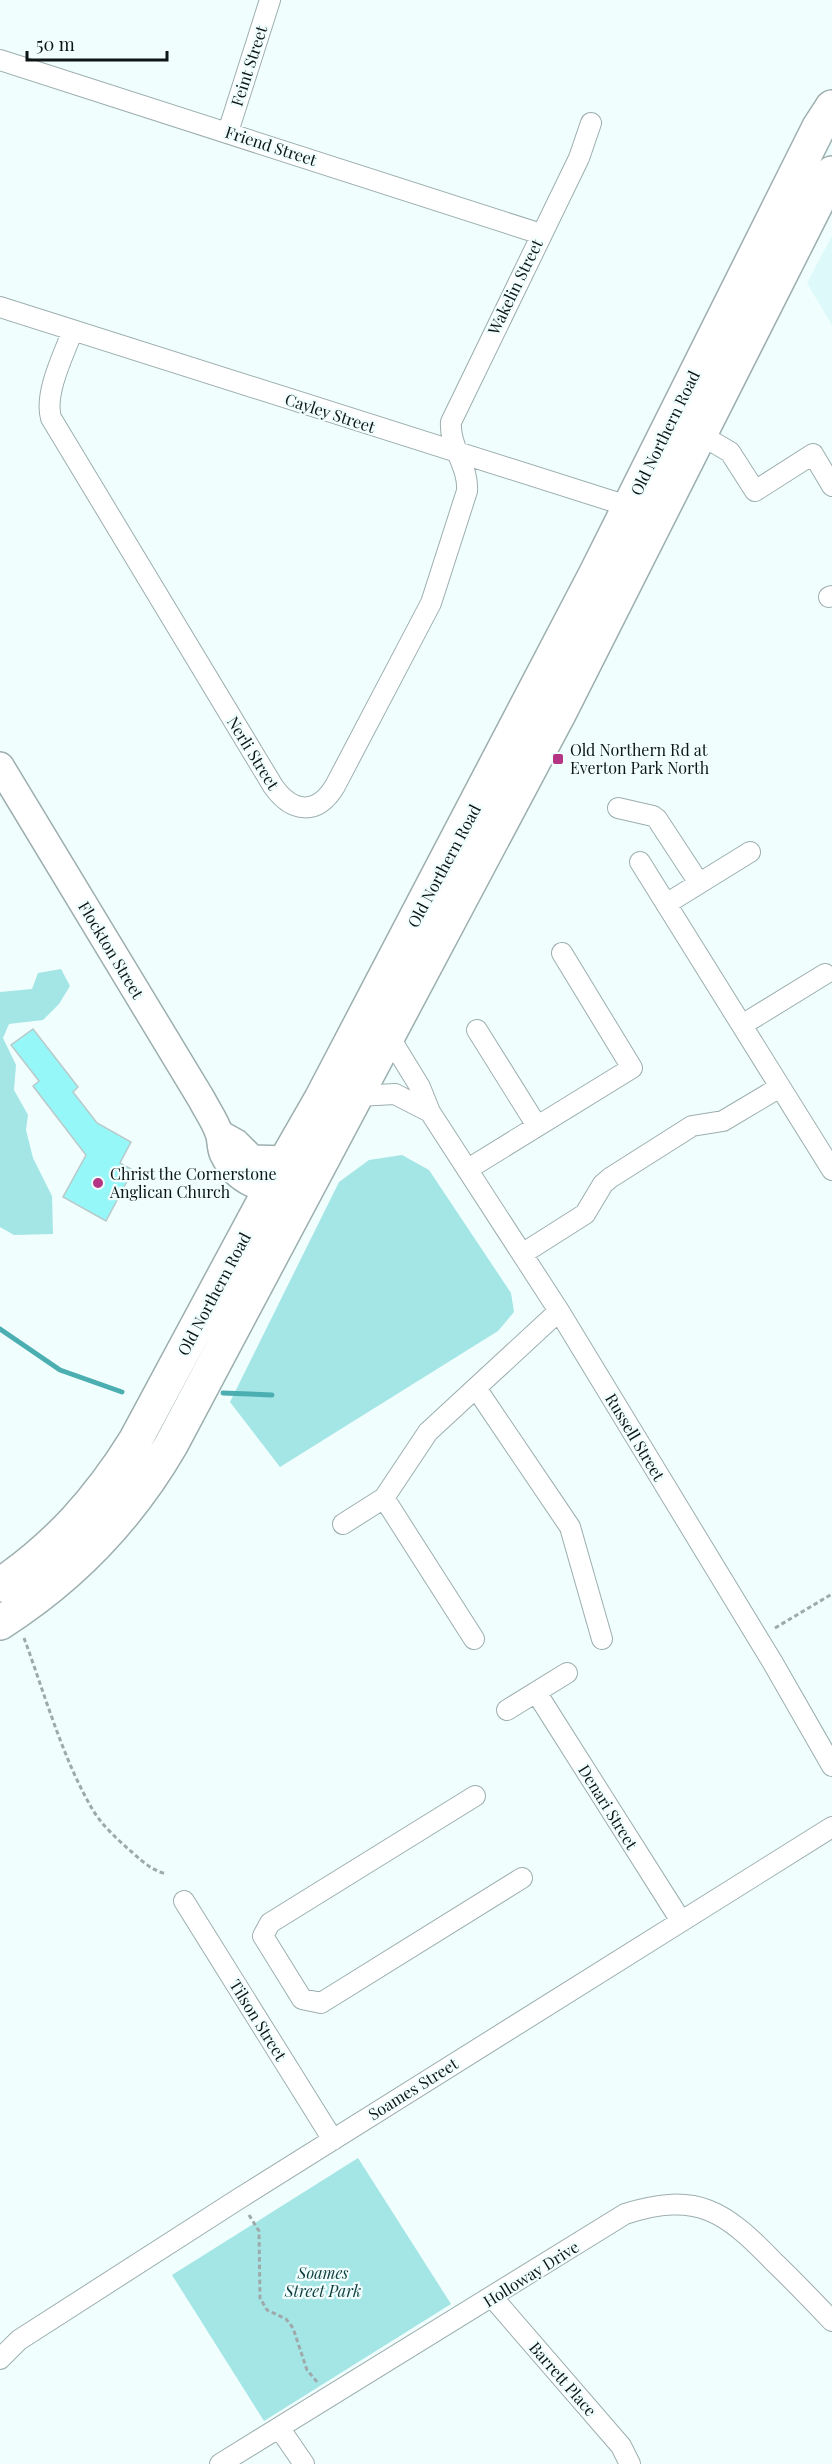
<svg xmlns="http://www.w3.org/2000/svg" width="832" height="2464" font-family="'Playfair Display',serif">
	<rect width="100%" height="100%" fill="#f0fefe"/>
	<!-- built -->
	<path fill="#ddf9f9" d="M832 236V325L807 283Z"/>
	<!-- green -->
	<path fill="#a4e5e6" d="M61 969 70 986 59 1004 43 1020 9 1024 3 1038 16 1065 14 1090 28 1115 26 1130 33 1158 52 1196 53 1234 14 1235 0 1227V992L32 989 38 973Z
		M402 1155 429 1170 511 1293 514 1312 498 1331 280 1467 230 1402 339 1182 369 1160Z
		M358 2158 451 2304 264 2421 172 2275Z"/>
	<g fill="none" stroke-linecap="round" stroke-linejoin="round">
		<!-- stream -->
		<path stroke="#4baeb0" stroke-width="5" d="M0 1329 60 1370 122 1392
			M223 1393 272 1395"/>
	</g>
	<!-- building -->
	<path fill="#96f7f9" stroke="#b8caca" stroke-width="1.5" d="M33 1029 78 1087 73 1092 97 1123 131 1142 120 1163 133 1170 106 1221 63 1197 86 1155 33 1086 39 1081 11 1045Z"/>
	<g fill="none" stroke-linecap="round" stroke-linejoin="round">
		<defs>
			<path id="street" d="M0 60 541 234
				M228 132 270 0
				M0 307 615 502 637 512
				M73 330C64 354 44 393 51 418L273 786C292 813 317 816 335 786L431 603 467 491C469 467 449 446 451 422L579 158 591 123
				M701 435 730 452 755 491 813 454 832 486
				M829 597 832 596
				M618 808 653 816 657 819 699 883
				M640 862 832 1170
				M666 904 750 852
				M742 1025 825 974
				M477 1030 537 1126
				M390 1038 420 1087 430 1112 559 1311 773 1663 832 1766
				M358 1096 395 1094 430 1112
				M468 1169 632 1068 562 953
				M522 1254 585 1214 603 1184 610 1178 692 1126 723 1121 780 1087
				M476 1388 570 1527 602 1639
				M384 1498 474 1639
				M343 1524 384 1498 428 1432 559 1311
				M536 1692 681 1921
				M507 1710 567 1673
				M475 1796 270 1923 263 1936 302 1999 321 2003 522 1878
				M184 1901 333 2140
				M493 2298 621 2446 630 2464
				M0 2359 19 2340 240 2198 832 1827
				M280 2429 304 2464
				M220 2464 625 2214C697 2191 725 2211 774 2262 794 2281 813 2301 832 2321"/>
			<path id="secondary" d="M0 766 202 1100C207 1110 215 1121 219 1133 222 1140 220 1148 224 1155 236 1180 262 1193 290 1186
				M220 1134 236 1143 252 1159 286 1160"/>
			<path id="highway" d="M0 1585C57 1546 99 1499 135 1441L286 1160 321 1099 595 575 819 127 832 107
				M0 1623C72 1577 128 1519 171 1445L560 712 832 173"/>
		</defs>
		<!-- street casing -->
		<use href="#street" stroke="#9daeae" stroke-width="22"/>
		<!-- secondary casing -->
		<use href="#secondary" stroke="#9daeae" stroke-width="30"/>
		<!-- highway casing -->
		<use href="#highway" stroke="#9daeae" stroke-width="36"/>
		<!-- path -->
		<path stroke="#9ea9a9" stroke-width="3" stroke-dasharray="4.5 3" stroke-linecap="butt" d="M775 1628 832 1594
			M24 1638C44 1692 62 1756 90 1805 100 1824 117 1839 133 1853 144 1863 153 1871 167 1874
			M249 2215 259 2231 260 2298 267 2310 286 2319 293 2328 307 2370 318 2383"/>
		<!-- street -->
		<use href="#street" stroke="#fff" stroke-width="20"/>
		<!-- secondary -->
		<use href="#secondary" stroke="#fff" stroke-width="27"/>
		<!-- highway -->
		<use href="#highway" stroke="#fff" stroke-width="33"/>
	</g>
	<!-- markers -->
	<g fill="#b33583" stroke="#f0fefe" stroke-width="2">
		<rect x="552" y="753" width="12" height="12" rx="3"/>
		<circle cx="98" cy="1183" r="6"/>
	</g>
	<g text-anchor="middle" stroke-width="4.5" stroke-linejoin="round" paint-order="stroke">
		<!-- street labels -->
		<g font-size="16" fill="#0e1515" stroke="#f0fefe">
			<text transform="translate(249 66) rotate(-72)" y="6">Feint Street</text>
			<text transform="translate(271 146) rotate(18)" y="6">Friend Street</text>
			<text transform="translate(515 287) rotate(-64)" y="6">Wakelin Street</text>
			<text transform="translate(330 413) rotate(18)" y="6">Cayley Street</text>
			<text transform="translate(665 433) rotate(-64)" y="6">Old Northern Road</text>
			<text transform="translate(253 753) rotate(58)" y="6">Nerli Street</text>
			<text transform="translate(444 866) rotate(-62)" y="6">Old Northern Road</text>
			<text transform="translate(111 950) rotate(59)" y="6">Flockton Street</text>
			<text transform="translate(214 1294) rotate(-62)" y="6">Old Northern Road</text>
			<text transform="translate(635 1437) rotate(59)" y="6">Russell Street</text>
			<text transform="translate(608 1807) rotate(58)" y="6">Denari Street</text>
			<text transform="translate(258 2020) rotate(58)" y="6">Tilson Street</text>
			<text transform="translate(413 2089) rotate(-32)" y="6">Soames Street</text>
			<text transform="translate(531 2274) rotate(-32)" y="6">Holloway Drive</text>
			<text transform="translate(563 2379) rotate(49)" y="6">Barrett Place</text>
		</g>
		<!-- poi labels -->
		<g font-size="16" fill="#0e1515" stroke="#f0fefe" text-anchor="start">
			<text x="570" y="756">Old Northern Rd at<tspan x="570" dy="18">Everton Park North</tspan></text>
			<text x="110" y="1180">Christ the Cornerstone<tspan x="110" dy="18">Anglican Church</tspan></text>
		</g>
		<!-- park labels -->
		<g font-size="16" font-style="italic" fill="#0e3d3e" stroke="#f0fefe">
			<text x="323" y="2279">Soames<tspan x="323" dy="18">Street Park</tspan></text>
		</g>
	</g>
	<!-- scale -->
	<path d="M27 51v9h140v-9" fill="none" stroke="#0e1515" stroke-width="3"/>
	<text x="36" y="51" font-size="18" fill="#0e1515" stroke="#f0fefe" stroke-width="4.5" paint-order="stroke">50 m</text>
</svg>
